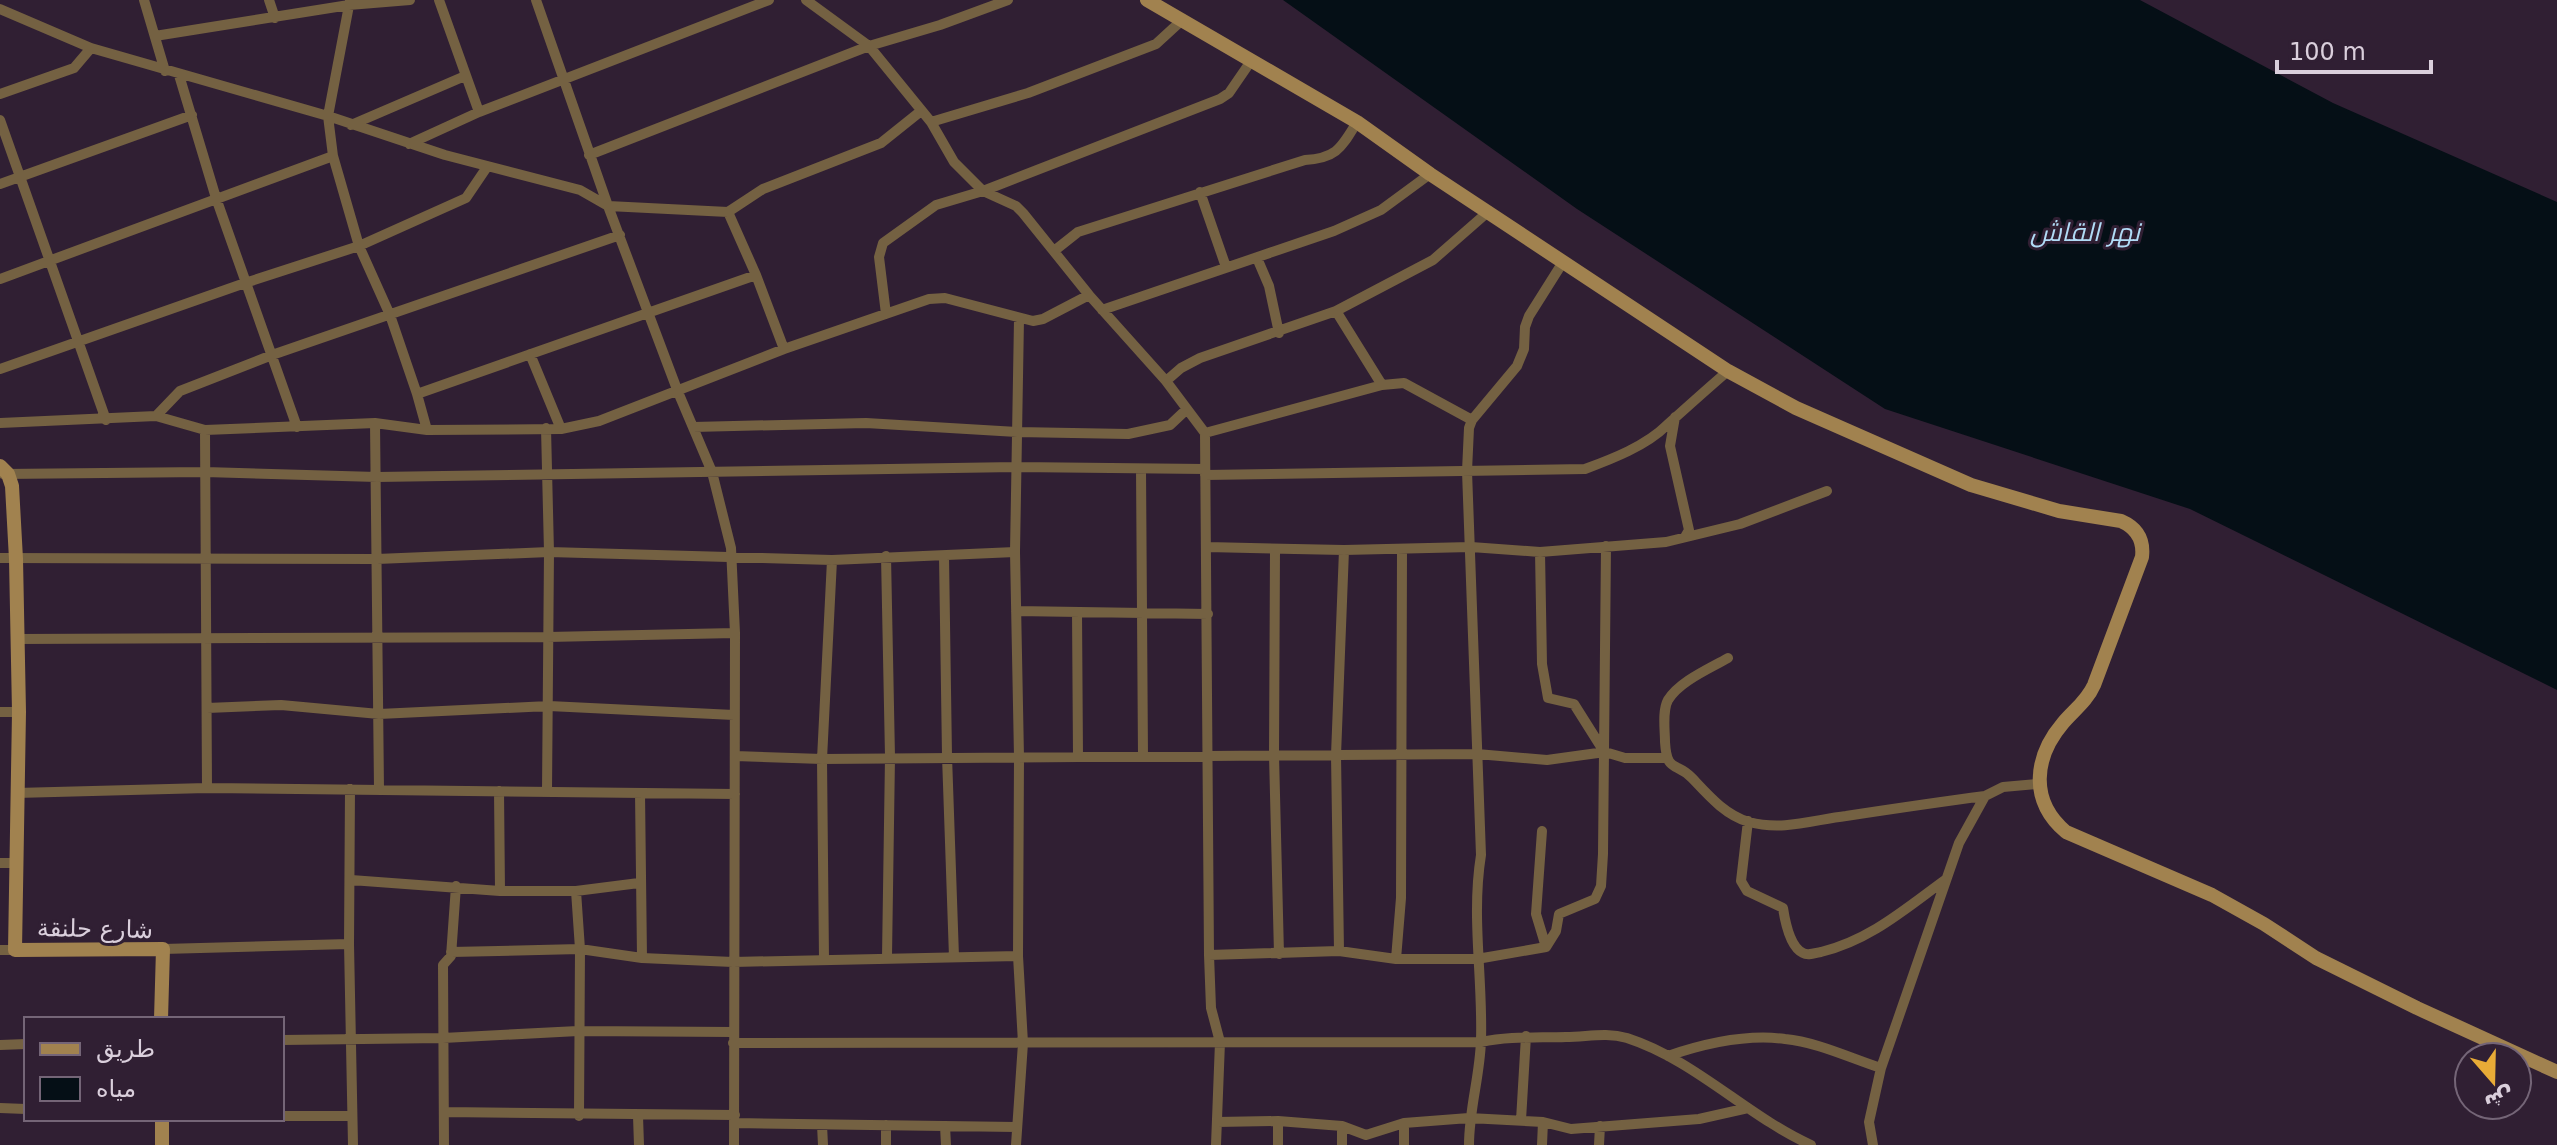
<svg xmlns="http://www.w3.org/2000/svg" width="2557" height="1145" font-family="'DejaVu Sans',Cairo,sans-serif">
	<rect width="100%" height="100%" fill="#301f33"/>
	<!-- water -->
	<path fill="#050f16" d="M1283 0H2140L2333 103 2557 202V690L2190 509 1885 409 1577 209Z"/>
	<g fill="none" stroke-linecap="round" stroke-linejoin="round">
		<!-- street -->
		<path stroke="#746142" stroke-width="10" d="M144 0 165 71
			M269 0 275 18
			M350 0 328 116 333 156 359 246 390 315 417 394 427 430
			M439 0 479 112
			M536 0 608 206 728 212 756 275 784 349
			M806 0 869 46 931 122 954 162 983 191 1016 206 1023 213 1089 295 1166 381 1205 433 1209 955 1211 1008 1220 1042 1216 1145
			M0 9 91 48 328 116 445 155 580 190 608 206 678 392 712 472 731 548 735 633 734 1145
			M155 36 349 5 410 0
			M179 75 216 198 297 427
			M0 94 74 68 91 48
			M0 120 106 420
			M931 122 1028 93 1156 44 1180 22
			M351 125 465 76
			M409 144 479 112 769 0
			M589 155 869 46 940 25 1008 0
			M0 184 192 115
			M1200 192 1226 267
			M728 212 763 189 881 143 921 111
			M1054 251 1078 232 1305 160C1337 158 1341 148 1357 122
			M1257 258 1269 286 1279 333
			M0 279 333 156
			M1102 310 1334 231 1381 210 1430 174
			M1336 311 1382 385
			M886 314 879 257 883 243 936 205 983 191 1220 99 1229 93 1251 61
			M530 354 561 429
			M0 369 245 283 359 246 466 198 487 167
			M1166 381 1181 368 1200 358 1336 311 1433 260 1489 211
			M417 394 756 275
			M156 416 180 391 272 355 620 235
			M1675 417 1670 446 1689 530 1685 537
			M0 423 156 416 205 430 375 423 427 430 561 429 599 421 784 349 929 299 945 298 1033 321 1043 319 1089 295
			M375 423 379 789
			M693 427 866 423 1017 432 1128 434 1170 425 1187 409
			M546 428 549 552 547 791
			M205 430 207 788
			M1205 433 1382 385 1404 383 1472 420
			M1141 469 1143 756
			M3 474 205 472 377 477 1016 467 1205 469
			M1205 475 1585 469C1612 459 1646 446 1667 425 1687 407 1707 389 1728 371
			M1207 547 1344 550 1471 547 1540 552 1666 542 1740 524 1827 491
			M1275 549 1274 755 1279 954
			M1540 552 1542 664 1548 698 1574 704 1603 750
			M886 556 890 757 887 957
			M944 556 947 756 954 957
			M0 558 377 559 549 552 832 560 1015 552
			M1016 611 1208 614
			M1077 612 1078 756
			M17 639 548 637 735 633
			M1728 658C1709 669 1680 681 1668 700 1662 711 1665 730 1665 742 1667 774 1676 761 1692 778 1708 795 1725 815 1749 822 1783 831 1813 820 1846 816 1892 809 1939 802 1985 796
			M207 708 281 705 379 714 549 706 734 715
			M0 712H19
			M735 756 822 759 1477 754 1547 760 1605 752 1625 758H1667
			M350 789 349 944 353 1145
			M499 791 500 891
			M16 793 207 788 735 794
			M640 793 642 958
			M1748 821 1741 881 1747 891 1783 908C1785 921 1790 947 1803 953 1808 956 1815 953 1821 952 1870 940 1905 909 1945 880
			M1542 831 1536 914 1546 947
			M0 863H15
			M351 880 500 891H576L639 883
			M576 891 580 949 579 1116
			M163 949 349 944
			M0 950H15
			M1339 951 1336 755 1344 550
			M451 952 580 949 642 958 733 962 1018 956
			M1209 955 1339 951 1396 959H1477L1546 947 1556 931 1559 914 1595 899 1601 886 1603 854 1606 546
			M824 959 822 759 832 560
			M1396 959 1401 898 1402 550
			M282 1040 443 1038 578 1031 733 1032
			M733 1043 1481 1042C1510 1036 1537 1038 1566 1037 1587 1037 1606 1032 1627 1038 1695 1060 1747 1116 1811 1145
			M0 1045 26 1044
			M1668 1056C1703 1044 1747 1034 1785 1039 1817 1042 1850 1058 1881 1068
			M0 1108 26 1109
			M444 1112 735 1115
			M282 1116H352
			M638 1116 639 1145
			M1521 1120 1526 1036
			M1278 1121V1145
			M1217 1122 1278 1121 1342 1126 1366 1135 1404 1123 1469 1118 1543 1122 1571 1129 1699 1119 1748 1108
			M735 1123 1016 1127
			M1404 1123V1145
			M822 1125 823 1145
			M886 1125V1145
			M945 1126 946 1145
			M444 1145 443 965 451 956 456 886
			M1016 1145 1023 1043 1018 956 1019 757 1015 552 1019 319
			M1342 1145V1126
			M1469 1145C1469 1109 1480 1076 1481 1040 1483 978 1471 917 1481 855L1467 471 1469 428 1472 420 1517 366 1524 349 1525 327 1529 316 1563 262
			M1542 1145 1543 1122
			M1599 1145 1600 1126
			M1873 1145 1869 1122 1881 1068 1959 843 1985 796 2003 787 2038 784"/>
		<!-- secondary -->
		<path stroke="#a1824f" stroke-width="14" d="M1147 0 1357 122 1430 174 1728 371 1796 408 1971 485 2059 511 2121 521C2137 528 2144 540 2142 557L2094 685C2087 701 2074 710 2063 723 2034 757 2029 801 2066 832L2212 895 2264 924 2316 958 2417 1008 2557 1072
			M0 466 8 474 12 486 16 559 19 712 15 950 163 949 161 1019
			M162 1119V1145"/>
	</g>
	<g text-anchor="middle" stroke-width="6" stroke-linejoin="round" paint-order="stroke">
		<!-- street labels -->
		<g font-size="24" fill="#dacfdc" stroke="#301f33">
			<text transform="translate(95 929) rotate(1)" y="8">شارع حلنقة</text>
		</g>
		<!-- water labels -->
		<g font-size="26" font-style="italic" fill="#b1dbf6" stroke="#301f33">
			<text x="2085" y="241">نهر القاش</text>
		</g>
	</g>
	<!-- legend -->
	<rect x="24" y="1017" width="260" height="104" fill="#301f33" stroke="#746577" stroke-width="2"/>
	<rect x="40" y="1043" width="40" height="12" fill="#a1824f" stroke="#746577" stroke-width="2"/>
	<text x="96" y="1057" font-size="24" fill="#dacfdc">طريق</text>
	<rect x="40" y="1077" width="40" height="24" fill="#050f16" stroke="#746577" stroke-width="2"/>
	<text x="96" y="1097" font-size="24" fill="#dacfdc">مياه</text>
	<!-- north arrow -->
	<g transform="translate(2493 1081) rotate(160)"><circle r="38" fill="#301f33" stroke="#746577" stroke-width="2"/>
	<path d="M0-6L14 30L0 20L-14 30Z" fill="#e8ab37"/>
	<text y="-12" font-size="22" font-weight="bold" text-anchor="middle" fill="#dacfdc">ش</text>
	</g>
	<!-- scale -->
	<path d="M2277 60v12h154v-12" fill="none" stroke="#dacfdc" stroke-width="4"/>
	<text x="2289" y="60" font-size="24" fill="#dacfdc" stroke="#301f33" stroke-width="6" paint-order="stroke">100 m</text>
</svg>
